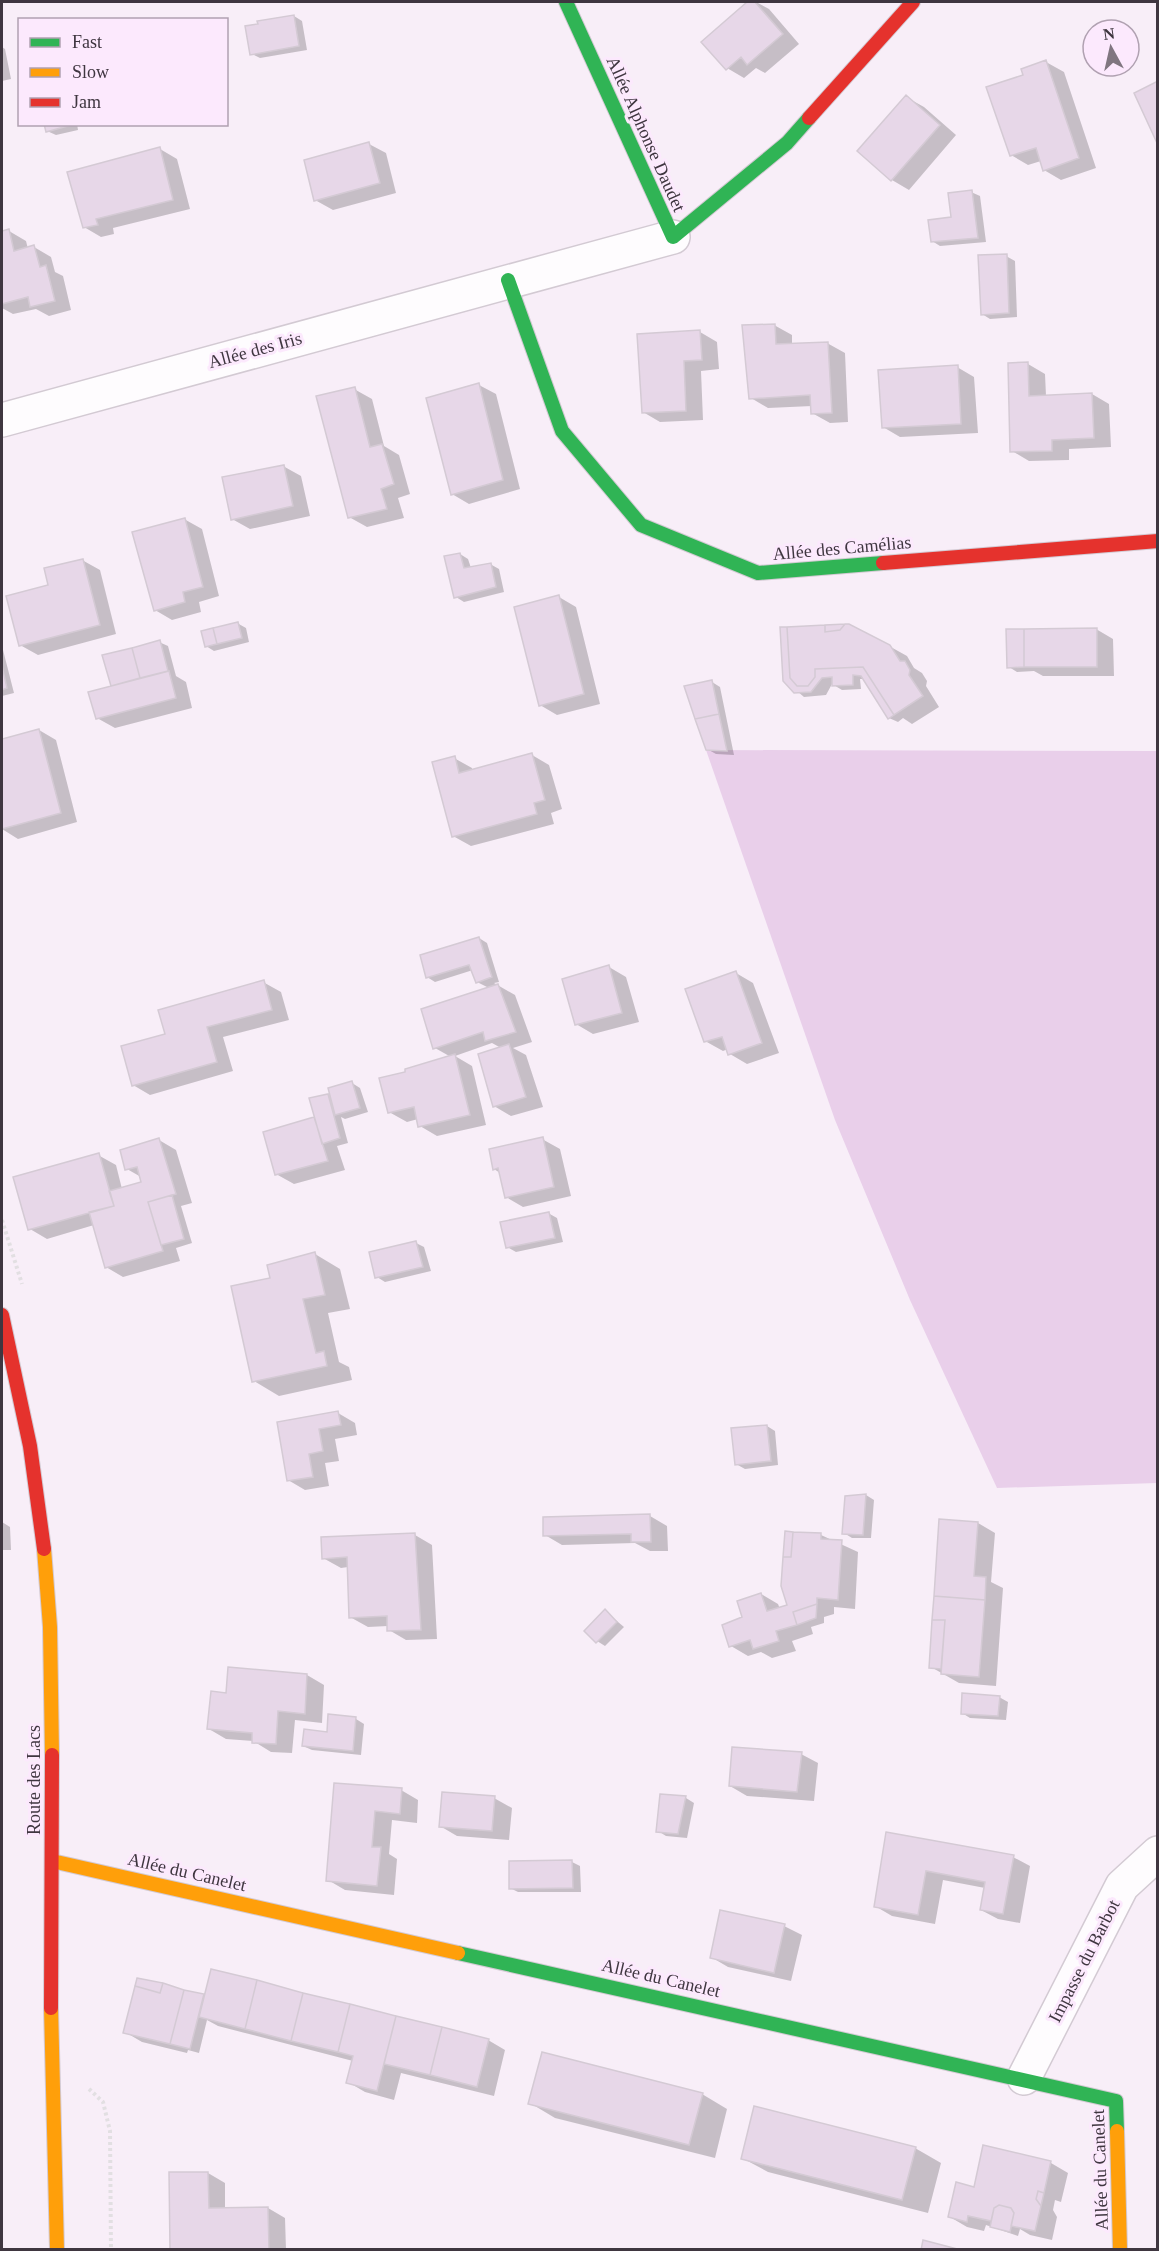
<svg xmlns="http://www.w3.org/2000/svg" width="1159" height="2251" font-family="Georgia,serif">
	<rect width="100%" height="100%" fill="#f8eef8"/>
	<!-- green -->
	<path fill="#e9cfea" d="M706 750 1157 751V1483L997 1488 910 1300 835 1120Z"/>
	<!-- shadow -->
	<path fill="#0003" d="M750 2H756L769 9 799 44 765 73 756 68 744 78 727 68 703 42Z
		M294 16 302 21 307 50 260 58 252 54Z
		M2 47 5 49 11 79 2 81Z
		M1046 62 1064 72 1096 168 1061 180 1044 170 1041 161 1028 165 1011 155 1025 76Z
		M906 97 924 107 956 135 909 190 892 180 859 151Z
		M46 124H77L78 130 56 135 47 131Z
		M369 144 386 153 396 193 333 210 315 200Z
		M160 149 177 159 190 209 113 228 114 234 101 237 84 227Z
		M971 192 980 196 986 242 940 246 932 241Z
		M9 231 26 241 28 249 34 247 51 257 55 272 63 276 71 310 49 316 36 309 13 314 2 308V233Z
		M1006 256 1015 261 1017 317 990 319 982 314Z
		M774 325 792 335V345L827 343 845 353 848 422 830 423 812 413V406L768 408 751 398Z
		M700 332 717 342 719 369 701 371 703 420 660 422 643 412Z
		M1028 364 1045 374 1046 396 1092 394 1109 404 1111 447 1069 449V460L1029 461 1012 451Z
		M957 367 974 377 978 433 900 437 883 427Z
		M479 385 496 394 520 489 469 504 452 494Z
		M354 389 372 399 384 446 399 455 410 494 398 498 404 518 367 527 349 517Z
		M283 466 301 476 310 516 250 529 232 519Z
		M184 519 202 529 219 596 199 602 201 612 172 620 155 610Z
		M460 554 468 559 471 568 490 564 499 569 504 592 464 602 456 597Z
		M82 560 100 570 116 634 38 655 20 645Z
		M559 597 576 607 600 704 557 715 540 705Z
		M237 623 246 628 249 642 214 651 206 646Z
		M1096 629 1113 639 1114 676H1043L1034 671 1017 672 1009 667Z
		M159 642 168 646 176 676 186 682 192 708 115 728 97 718 114 686 112 685Z
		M2 646 14 693 2 696Z
		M889 646 907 656 914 668 922 673 927 681 926 686 939 707 912 724 903 718 898 722 889 718 865 679H860L861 689 842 690 832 684 826 695 804 697 784 680Z
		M712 682 720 687 734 755 716 754 707 749Z
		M39 730 56 740 77 822 18 839 2 829V740Z
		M532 755 549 765 562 809 551 813 554 824 471 846 453 836 454 758 472 768V771Z
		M479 938 487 943 499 982 494 983 515 995 532 1042 513 1048 526 1055 543 1107 511 1116 494 1106 501 1048 492 1043 455 1056 472 1066 486 1125 437 1136 420 1126 418 1119 407 1122 389 1112 407 1073 451 1057 435 1048 489 988 477 982 473 970 435 982 427 977Z
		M609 967 626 977 639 1022 593 1034 576 1024Z
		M736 973 753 983 779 1053 747 1064 730 1054 728 1049 723 1051 705 1041Z
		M263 982 281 992 289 1020 223 1037 233 1071 150 1095 133 1085 167 1035Z
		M352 1083 360 1088 368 1112 345 1119 341 1117 348 1143 337 1146 345 1170 294 1184 276 1174 314 1119 317 1120 328 1095 332 1098Z
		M542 1139 560 1149 571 1196 523 1207 506 1197 500 1173 494 1169 491 1151Z
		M159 1140 176 1150 192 1203 181 1206 192 1243 176 1248 180 1261 123 1277 106 1267 94 1225 47 1239 30 1229 98 1155 116 1165 122 1189 142 1183 141 1177 127 1169Z
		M548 1213 557 1218 563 1242 516 1252 507 1247Z
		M416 1243 424 1247 431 1271 385 1282 377 1277Z
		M315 1254 340 1269 350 1309 328 1313 339 1362 349 1367 352 1380 279 1396 254 1381 272 1279Z
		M338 1413 355 1423 357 1435 335 1439 339 1461 325 1463 329 1486 305 1490 288 1480 279 1424Z
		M767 1426 775 1431 778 1465 745 1469 736 1464Z
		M866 1495 874 1500 871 1538H852L844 1533Z
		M650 1516 667 1526 668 1551H650L635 1543 562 1545 545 1535Z
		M940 1521 978 1523 995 1533 991 1582 1003 1588 996 1686 959 1683 931 1667Z
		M2 1522 10 1527 11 1550H2Z
		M415 1535 432 1545 437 1639 406 1640 389 1630 388 1626 368 1627 350 1617 348 1567 341 1568 323 1558Z
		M821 1535 858 1552 855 1609 834 1607V1614L824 1617V1623L811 1627 813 1634 792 1641 796 1651 772 1658 761 1652 748 1656 731 1646 744 1618 761 1594 778 1604 780 1609 789 1606Z
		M605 1611 624 1627 605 1646 597 1641Z
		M307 1675 324 1685 322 1723 295 1720 292 1753 271 1752 253 1741 226 1739 209 1729 228 1695Z
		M999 1697 1008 1702 1006 1720 970 1718 962 1713Z
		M356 1719 364 1724 361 1755 312 1750 303 1746Z
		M801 1754 818 1763 814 1801 747 1796 730 1786Z
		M335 1784 401 1790 418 1800 417 1823 392 1820 389 1854 397 1859 394 1895 345 1890 328 1880Z
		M494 1798 512 1808 509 1840 457 1836 440 1826Z
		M686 1798 694 1803 687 1838 666 1836 658 1831Z
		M887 1834 1013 1857 1030 1866 1020 1923 998 1919 981 1910 985 1888 943 1880 935 1924 892 1916 875 1906Z
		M572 1862 580 1866 581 1892H518L510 1888Z
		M784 1926 802 1935 791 1981 728 1967 711 1957Z
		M212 1970 488 2040 505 2050 494 2096 401 2073 394 2100 365 2092 348 2082 353 2061 218 2026 207 2020 199 2053 188 2050 187 2053 142 2042 125 2032 183 1991 206 1997Z
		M702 2094 727 2109 715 2158 555 2118 530 2103Z
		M985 2147 1051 2163 1068 2173 1061 2202 1055 2200 1053 2210 1057 2217 1052 2240 1030 2235 1020 2229 1018 2236 986 2225 984 2231 967 2227 950 2217 975 2189Z
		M915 2148 941 2163 928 2213 768 2172 742 2158Z
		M208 2173 225 2183V2209L268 2208 285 2218 286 2250H172Z"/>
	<!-- building -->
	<path fill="#e7d7e8" stroke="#d4cad4" stroke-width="1.5" d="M747 2H755L783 34 747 65 741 57 726 70 701 42Z
		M294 15 299 46 250 55 245 26 258 24 257 21Z
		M1046 60 1079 158 1043 171 1036 148 1010 156 986 87 1023 75 1021 69Z
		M1158 81V142L1157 143 1134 93Z
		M906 95 940 125 891 181 857 151Z
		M44 124H70L71 125 46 132Z
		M369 142 380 183 314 201 304 160Z
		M160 147 173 200 96 219 98 225 83 228 67 172Z
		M972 190 978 238 931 242 928 220 951 217 948 193Z
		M9 229 14 251 34 245 40 267 46 265 55 301 30 307 28 297 2 304V231Z
		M1007 254 1009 313 981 315 978 255Z
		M775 324 776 344 828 342 832 413 811 414 810 395 749 399 742 325Z
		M700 330 702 360 684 361 686 411 642 413 637 334Z
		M1028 362 1029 396 1092 393 1094 438 1052 440V451L1010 452 1008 363Z
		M958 365 961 424 882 428 878 370Z
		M479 383 503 480 451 495 426 398Z
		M355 387 370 447 382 444 394 484 381 489 387 509 348 518 316 396Z
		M284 465 293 506 231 520 222 477Z
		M185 518 203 587 183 592 185 602 154 611 132 532Z
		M460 553 464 568 491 563 496 587 454 598 444 556Z
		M83 559 100 625 19 646 6 596 48 585 44 568Z
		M559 595 584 694 539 706 514 607Z
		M238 622 242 638 217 644 213 628Z
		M845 624H849L890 645 900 661H905L910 670 909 675 923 696 894 715 863 667 815 669V677L808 686H797L790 678 787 627 825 625V632L840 630Z
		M845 624 840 630 825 632V625Z
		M780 627H787L790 678 797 686H808L815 677V669L863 667 894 715 888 719 861 676 853 675V685L832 686V677L822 678 811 692 794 693 783 681Z
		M213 628 217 644 205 647 201 631Z
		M1097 628V667H1024V629Z
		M1006 629H1024V667L1007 668Z
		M160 640 168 671 140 678 132 648Z
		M132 648 140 678 111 686 102 655Z
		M2 666 7 688 2 690Z
		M169 671 176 698 96 719 88 692Z
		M712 680 719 714 695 719 684 686Z
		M719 714 727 751 706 750 695 719Z
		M39 729 61 813 2 829V739Z
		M532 753 545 800 534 803 537 814 452 837 432 762 455 756 459 773Z
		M479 937 492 977 476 983 469 965 426 978 420 955Z
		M609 965 622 1013 575 1025 562 979Z
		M736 971 762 1043 728 1055 722 1037 704 1042 685 989Z
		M264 980 272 1010 207 1027 217 1062 132 1086 121 1046 165 1034 158 1010Z
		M498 984 516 1032 485 1041 483 1032 433 1049 421 1009Z
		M509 1044 526 1097 493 1107 478 1054Z
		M455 1054 470 1115 418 1127 414 1107 388 1113 379 1078 405 1072V1069Z
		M352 1081 360 1108 335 1115 328 1088Z
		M328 1094 340 1138 322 1144 309 1098Z
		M314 1117 328 1161 275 1175 263 1132Z
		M543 1137 554 1187 505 1198 498 1168 493 1170 489 1149Z
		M159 1138 176 1194 148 1202 163 1251 105 1268 89 1212 114 1206 109 1191 141 1182 137 1167 125 1170 120 1150Z
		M99 1153 114 1206 28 1230 13 1177Z
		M172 1195 184 1239 161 1245 148 1202Z
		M549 1212 555 1238 506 1248 500 1222Z
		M416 1241 423 1267 375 1278 369 1252Z
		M315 1252 325 1295 303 1299 316 1353 324 1351 327 1366 252 1382 231 1286 270 1278 267 1265Z
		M338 1411 341 1425 319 1429 323 1451 309 1454 313 1477 287 1481 277 1422Z
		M767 1425 771 1461 735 1465 731 1428Z
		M866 1494 863 1535 842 1534 845 1496Z
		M650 1514 651 1542H631V1534L543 1536V1517Z
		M939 1519 978 1522 974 1576 986 1577 985 1600 934 1596Z
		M785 1531 793 1532 791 1557H783Z
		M793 1532 821 1533V1539L842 1540 838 1600 817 1598V1604L793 1612 797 1625 776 1631 779 1641 753 1649 750 1640 729 1647 722 1625 742 1617 737 1601 761 1593 767 1611 787 1605 781 1586 783 1557H791Z
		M415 1533 421 1630 387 1631V1616L349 1618 347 1557 322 1559 321 1537Z
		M934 1596 985 1600 979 1677 941 1674 945 1620H932Z
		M817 1604 816 1618 797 1625 793 1612Z
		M605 1609 617 1622 596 1643 584 1631Z
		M932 1620H945L941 1669 929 1668Z
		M228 1667 307 1674 305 1714 278 1711 276 1744 252 1743V1733L207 1729 211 1691 226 1693Z
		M962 1693 1000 1696 998 1716 961 1714Z
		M328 1714 356 1717 353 1751 302 1746 304 1729 327 1732Z
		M732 1747 802 1752 797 1792 729 1786Z
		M334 1783 402 1788 400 1814 375 1811 372 1847H381L377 1886 326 1881Z
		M442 1792 495 1796 492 1831 439 1827Z
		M660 1794 686 1796 678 1834 656 1832Z
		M886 1832 1014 1855 1003 1914 980 1910 985 1882 926 1871 918 1915 874 1907Z
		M572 1860 573 1888 509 1889V1861Z
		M720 1910 785 1924 774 1973 710 1958Z
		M211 1969 257 1980 245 2029 199 2017Z
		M137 1978 163 1983 160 1993 135 1986Z
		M257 1980 303 1993 291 2041 245 2029Z
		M163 1983 184 1990 170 2044 123 2033 135 1986 160 1993Z
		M184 1990 204 1994 190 2049 170 2044Z
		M303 1993 350 2004 338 2052 291 2041Z
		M350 2004 396 2016 377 2091 346 2083 353 2056 338 2052Z
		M396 2016 442 2027 430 2075 384 2064Z
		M442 2027 489 2039 477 2087 430 2075Z
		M542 2052 703 2093 689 2145 528 2104Z
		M754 2106 916 2147 902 2200 741 2159Z
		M983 2145 1051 2161 1044 2193 1038 2191 1036 2199 1041 2206 1035 2231 1011 2226 1014 2213 1011 2208 999 2205 994 2208 991 2221 968 2216 967 2222 948 2217 956 2182 974 2187Z
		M169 2172H208L209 2208 268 2207 269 2250H170Z
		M1038 2191 1044 2193 1041 2206 1036 2199Z
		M999 2205 1011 2208 1014 2213 1010 2232 990 2227 994 2208Z
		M923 2240 961 2250H921Z"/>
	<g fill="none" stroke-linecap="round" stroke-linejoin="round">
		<defs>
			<path id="street" d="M2 420 673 237
				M1024 2078 1122 1886 1158 1853"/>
			<path id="fast" d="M566 2 673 237 787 143 809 118
				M508 280 562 431 641 525 758 573 883 563
				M458 1953 1116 2101 1117 2131"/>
			<path id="slow" d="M44 1549 50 1627 52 1755
				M52 1861 458 1953
				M51 2008 57 2250
				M1117 2131 1120 2250"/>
			<path id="jam" d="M809 118 913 2
				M883 563 1158 541
				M2 1315 30 1446 44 1549
				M51 2008 52 1755"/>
		</defs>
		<!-- street casing -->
		<use href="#street" stroke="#d3cad3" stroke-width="36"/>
		<!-- fast casing -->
		<use href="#fast" stroke="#d3cad3" stroke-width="16"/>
		<!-- slow casing -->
		<use href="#slow" stroke="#d3cad3" stroke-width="16"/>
		<!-- jam casing -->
		<use href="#jam" stroke="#d3cad3" stroke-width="16"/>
		<!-- path -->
		<path stroke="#e2dfe2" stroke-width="4" stroke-dasharray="3 3" stroke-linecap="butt" d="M2 1220 22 1284
			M89 2089 103 2102 110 2131 111 2250"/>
		<!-- street -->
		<use href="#street" stroke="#fefcfe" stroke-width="33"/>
		<!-- fast -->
		<use href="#fast" stroke="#30b455" stroke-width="14"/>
		<!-- slow -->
		<use href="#slow" stroke="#ff9f0a" stroke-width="14"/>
		<!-- jam -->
		<use href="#jam" stroke="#e5322d" stroke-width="14"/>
	</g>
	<g text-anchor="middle" stroke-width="6" stroke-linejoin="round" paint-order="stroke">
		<!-- street labels -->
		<g font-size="18" fill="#3f3640" stroke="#fce9fd">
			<text transform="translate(646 134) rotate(66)" y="6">Allée Alphonse Daudet</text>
			<text transform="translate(255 350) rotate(-15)" y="6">Allée des Iris</text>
			<text transform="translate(842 548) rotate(-5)" y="6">Allée des Camélias</text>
			<text transform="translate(34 1780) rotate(-90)" y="6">Route des Lacs</text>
			<text transform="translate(187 1872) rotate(13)" y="6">Allée du Canelet</text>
			<text transform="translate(1084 1961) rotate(-63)" y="6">Impasse du Barbot</text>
			<text transform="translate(661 1978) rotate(13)" y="6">Allée du Canelet</text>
			<text transform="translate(1100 2170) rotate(-92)" y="6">Allée du Canelet</text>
		</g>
	</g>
	<!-- border -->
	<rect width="1159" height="2251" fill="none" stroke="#3f3640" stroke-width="6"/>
	<!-- legend -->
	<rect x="18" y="18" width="210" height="108" fill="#fce9fd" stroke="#b0a1b1" stroke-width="1.5"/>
	<rect x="30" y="38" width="30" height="9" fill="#30b455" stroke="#b0a1b1" stroke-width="1.5"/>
	<text x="72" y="48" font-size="18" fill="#3f3640">Fast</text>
	<rect x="30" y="68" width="30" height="9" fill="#ff9f0a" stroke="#b0a1b1" stroke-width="1.5"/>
	<text x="72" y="78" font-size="18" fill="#3f3640">Slow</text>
	<rect x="30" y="98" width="30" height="9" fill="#e5322d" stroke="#b0a1b1" stroke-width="1.5"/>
	<text x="72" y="108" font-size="18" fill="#3f3640">Jam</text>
	<!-- north arrow -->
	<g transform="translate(1111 48) rotate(352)"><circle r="28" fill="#fce9fd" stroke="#b0a1b1" stroke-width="1.5"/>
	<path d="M0-4.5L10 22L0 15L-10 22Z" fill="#807680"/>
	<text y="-9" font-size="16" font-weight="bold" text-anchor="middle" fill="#3f3640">N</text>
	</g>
</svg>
